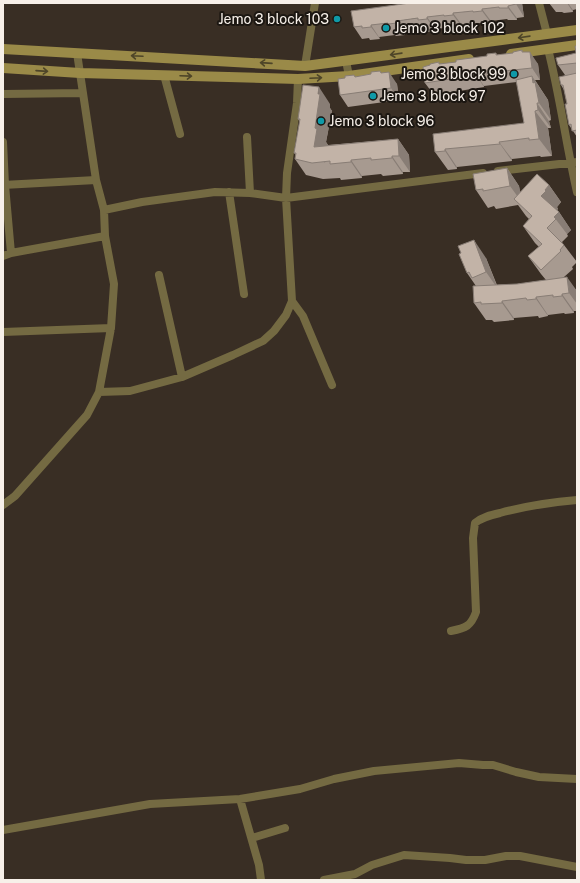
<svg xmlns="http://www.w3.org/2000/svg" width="580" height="883" font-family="'Public Sans',sans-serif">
	<rect width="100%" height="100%" fill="#392e24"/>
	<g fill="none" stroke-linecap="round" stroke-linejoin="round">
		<!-- street -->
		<path stroke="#746a42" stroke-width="8" d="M539 3 547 34
			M548 49C560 96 566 144 577 192
			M346 61 349 76
			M305 66 315 3
			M164 75 180 134
			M3 94 83 93
			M247 137 250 193
			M3 142 5 185 11 253
			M498 171 577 162
			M3 185 96 180
			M229 192 244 294
			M104 210 142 202 215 192 250 193 286 198 483 173
			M3 256 11 253 105 236
			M159 275 182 377
			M292 301 303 316 332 385
			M3 332 111 328
			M99 392 130 391 182 377 233 355 263 341 274 331 286 315 292 301 286 198 287 173 297 103 298 79
			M3 505 15 496 87 415 99 392 111 328 114 284 105 236 104 210 96 180 77 53
			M451 631C466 628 471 626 476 612L473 538 475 523C482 517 491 515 500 513 526 506 551 502 577 500
			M240 799 259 865 261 880
			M3 830 150 804 240 799 300 789 334 779 374 771 459 763 483 765H493L516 772 539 777 577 779
			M252 838 285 828
			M324 880 355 874 372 865 404 855 450 858 466 860H485L506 856H520L577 867"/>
		<!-- secondary -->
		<path stroke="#9a8a48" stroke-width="10" d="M3 49 305 66 577 30
			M511 54 577 45
			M3 68 80 73 298 79 349 76 469 59"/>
	</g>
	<!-- wall -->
	<path fill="#a79a90" d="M522 3 524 17 517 18V20H508L507 19 491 21V23L482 24 481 23 462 25V27L453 28 452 27 436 29V31L427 32 425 30 405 33V35L396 36 395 35 379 37 380 39 370 40 369 38 362 39 354 27Z
		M549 3H577V9L573 10V12L564 13 562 12H556Z
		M577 46V137L569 125 567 104 564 90 561 85 565 75 558 65 576 53Z
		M522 50 523 52 538 64 540 80H535L548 100 551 120 549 121 551 128H548L552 156 541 157 540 156 512 159V161L457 167V169L448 170 435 152 524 123 517 82 484 86V87L434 95 425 83 456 62 487 56 496 53 497 55 513 53Z
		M382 73 397 84 399 100 348 107 340 95 345 78Z
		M330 104V108L332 111 326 142 328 145 398 139 409 155 410 172H403V174L383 176 381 174 362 176V178L341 180 340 178 323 179 306 175 295 159 296 155 294 153 300 122 298 119Z
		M507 168 519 186 520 192 549 185 561 202 557 207 558 209 557 210 559 212 571 230 567 234 568 236 562 242 564 245 577 262 572 267 573 269 564 277 577 291V311H574V313L565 314 564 313 548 315V316L539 318 538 316 514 318V320L494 322 492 320H486L474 303 476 286 467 273 486 258 497 285 517 284 546 280 541 274 528 256 539 247 535 243 523 226 529 219 526 216 518 205 496 209 494 206 488 208 476 190Z"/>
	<!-- shaded-wall -->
	<path fill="#887d75" d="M516 3H522L524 17 516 4Z
		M567 3H568L573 10V12Z
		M508 6 517 18V20L508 8Z
		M482 9 491 21V23L482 11Z
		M453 13 462 25V27L453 15Z
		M427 17 436 29V31L427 19Z
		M397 21 405 33V35L397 23Z
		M371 25 379 37 380 39 371 27Z
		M530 52 538 64 540 80 532 68Z
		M389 72 397 84 399 100 391 88Z
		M476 74 484 86V87L476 75Z
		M532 76 548 100 551 120 539 103Z
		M319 87 330 104V108L332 111 326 142 328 145 325 163 314 147 315 128Z
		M537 103 549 121 551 128 538 110Z
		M535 111 548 128 552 156 539 139Z
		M398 139 409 155 410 172 399 156Z
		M499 142 512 159V161L500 144Z
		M445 149 457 167V169L445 151Z
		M392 156 403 172V174L392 158Z
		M351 160 362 176V178L351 162Z
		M507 168 519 186 523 204 510 186Z
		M549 185 561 202 557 207 558 209 553 214 541 196 545 190Z
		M559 212 571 230 567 234 554 217Z
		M474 240 486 258 498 289 486 272Z
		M567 277 577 291V304L569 293Z
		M562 294 574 311V313L562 296Z
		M536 297 548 315V316L536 299Z
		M502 301 514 318V320L502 303Z"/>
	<!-- building -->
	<path fill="#c2b3a7" stroke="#887d75" d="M410 3H516V4L508 6V8H499V7L482 9V11L473 12V11L453 13V15L444 16V15L427 17V19L418 20V18L397 21V23L388 24V23L371 25V27L362 28V26L354 27 351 11Z
		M575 46H577V63L558 65 556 58 576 53Z
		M522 50V52H530L532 68 476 74V75L425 83 423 67 430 65V64L439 62V64L456 62V60L487 56V54L496 53V55L513 53V52Z
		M380 71 381 73 389 72 391 88 340 95 338 79 345 78V76L354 75 355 77 371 74V72Z
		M577 73V130L572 131 571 124 569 125 565 104H567L563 85H561L559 77Z
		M532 76 533 83 535 82 539 103H537L538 110 535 111 539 139 529 140V138L499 142 500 144 445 149V151L435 152 433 134 524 123 516 80Z
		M303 85 319 87 318 94H320L315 128 317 129 314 147 398 139 399 156H392V158L371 160V158L351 160V162L330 164V161L312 163 295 159 296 153H294L300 119H298Z
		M507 168 510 186 483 191V189L476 190 473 174Z
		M537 174 549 185 545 190 546 191 541 196 559 212 554 217 556 219 547 228 564 245 560 250 561 251 541 270 528 256 542 244 523 226 532 216 514 199Z
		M474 240 486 272 472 278 469 272 467 273 459 254 461 253 458 246Z
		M567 277 569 293 562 294V296L553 297V295L536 297V299L527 300 526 298 502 301V303L481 304V302L474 303 473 286 517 284Z"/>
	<!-- one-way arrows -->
	<defs><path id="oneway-shaft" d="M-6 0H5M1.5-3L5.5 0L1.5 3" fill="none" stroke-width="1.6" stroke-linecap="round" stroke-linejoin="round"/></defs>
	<g stroke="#4e4528">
		<use href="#oneway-shaft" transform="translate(524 37) rotate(172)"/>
		<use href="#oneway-shaft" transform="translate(396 54) rotate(172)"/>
		<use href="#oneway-shaft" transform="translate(137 56) rotate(-177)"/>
		<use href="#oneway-shaft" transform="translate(266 63) rotate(-176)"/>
		<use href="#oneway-shaft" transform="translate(42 71) rotate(4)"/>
		<use href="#oneway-shaft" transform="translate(186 76) rotate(2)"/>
		<use href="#oneway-shaft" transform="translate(316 78) rotate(-3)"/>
	</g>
	<!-- markers -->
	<g fill="#0f9aa8" stroke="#1c1712" stroke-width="1.5">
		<circle cx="337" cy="19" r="4"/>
		<circle cx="386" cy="28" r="4"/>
		<circle cx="514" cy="74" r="4"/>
		<circle cx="373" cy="96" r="4"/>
		<circle cx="321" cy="121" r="4"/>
	</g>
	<g text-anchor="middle" stroke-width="4" stroke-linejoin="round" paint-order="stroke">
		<!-- poi labels -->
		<g font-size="14" fill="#f7f0e9" stroke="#1c1712" text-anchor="start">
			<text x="329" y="24" text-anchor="end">Jemo 3 block 103</text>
			<text x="394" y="33">Jemo 3 block 102</text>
			<text x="506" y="79" text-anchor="end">Jemo 3 block 99</text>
			<text x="381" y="101">Jemo 3 block 97</text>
			<text x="329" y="126">Jemo 3 block 96</text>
		</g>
	</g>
	<!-- border -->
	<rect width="580" height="883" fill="none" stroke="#f7f0e9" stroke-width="8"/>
</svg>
